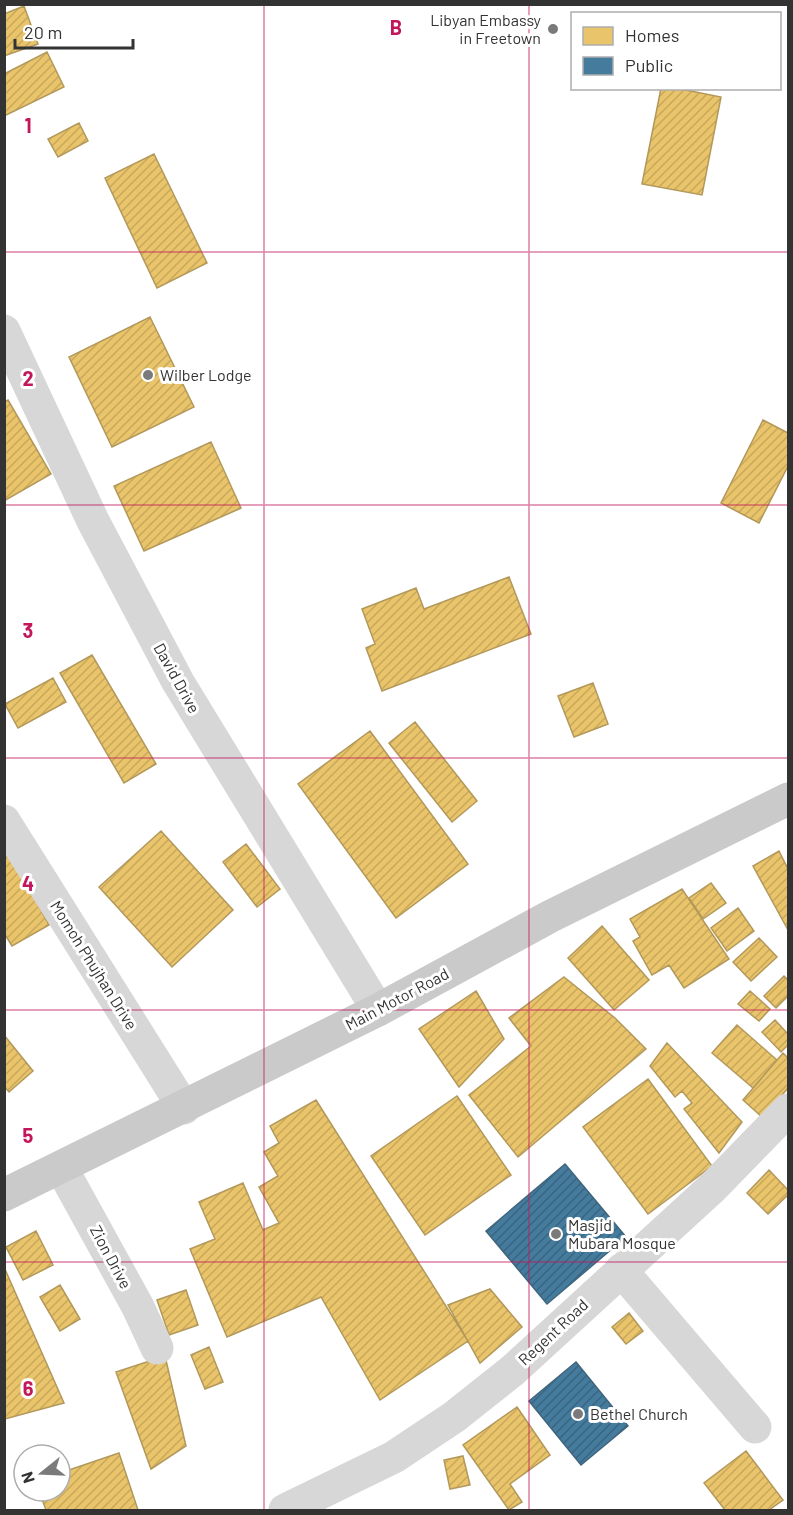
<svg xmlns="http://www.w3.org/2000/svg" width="793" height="1515" font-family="Barlow,sans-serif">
	<defs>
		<pattern id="homes-hatch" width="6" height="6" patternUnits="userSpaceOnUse" patternTransform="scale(1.5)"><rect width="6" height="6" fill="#e9c46a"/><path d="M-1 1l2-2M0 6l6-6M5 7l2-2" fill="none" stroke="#c8a95c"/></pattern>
		<pattern id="public-hatch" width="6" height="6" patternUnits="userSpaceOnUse" patternTransform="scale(1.5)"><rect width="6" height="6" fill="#457b9d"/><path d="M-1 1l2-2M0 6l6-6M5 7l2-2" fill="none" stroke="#3a6581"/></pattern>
	</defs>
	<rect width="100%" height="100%" fill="#fff"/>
	<!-- homes -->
	<path fill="url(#homes-hatch)" stroke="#b2985a" stroke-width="1.5" d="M24 6 38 44 4 56V14Z
		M47 52 64 87 4 116V74Z
		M661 88H676L721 97 702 195 642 184Z
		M79 123 88 141 58 157 48 139Z
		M154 154 207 263 157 288 105 178Z
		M150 317 194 407 112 447 69 357Z
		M8 400 51 474 4 501V402Z
		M763 420 788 433V466L759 523 721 503Z
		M211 442 241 508 144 551 114 486Z
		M509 577 531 634 382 691 366 648 375 644 362 609 416 588 424 609Z
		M92 655 156 764 124 783 60 673Z
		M53 678 66 702 18 728 5 704Z
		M593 683 608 724 574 737 558 696Z
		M415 722 477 801 452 822 389 743Z
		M370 731 468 864 396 918 298 784Z
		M161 831 233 910 172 967 99 887Z
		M246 844 280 889 257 907 223 862Z
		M8 850 49 925 12 946 4 933V852Z
		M779 851 788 869V930L753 866Z
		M711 883 726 903 703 919 689 898Z
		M682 889 729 959 684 988 669 965 652 975 633 941 640 937 630 919Z
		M738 908 754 931 727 951 711 928Z
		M602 926 649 980 614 1010 568 958Z
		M759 938 777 957 751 981 733 962Z
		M784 976 788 980V996L776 1008 764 996Z
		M564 977 615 1018 646 1049 518 1157 469 1095 531 1046 509 1018Z
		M476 991 504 1039 459 1087 419 1029Z
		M750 991 770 1009 759 1021 738 1004Z
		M775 1020 788 1034V1045L781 1052 762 1032Z
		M737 1025 777 1060 753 1088 712 1053Z
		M4 1035 33 1071 9 1092 4 1086Z
		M667 1043 742 1122 719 1153 684 1109 692 1103 682 1091 675 1097 650 1066Z
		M783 1053 788 1058V1088L763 1118 743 1100Z
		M648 1079 712 1166 648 1214 583 1127Z
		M457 1096 511 1175 425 1235 371 1156Z
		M316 1100 468 1341 380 1400 321 1297 227 1337 190 1249 215 1239 199 1202 243 1183 263 1230 279 1223 259 1187 278 1176 264 1152 279 1143 270 1126Z
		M769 1170 788 1190V1195L768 1214 747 1193Z
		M36 1231 53 1265 23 1280 6 1247Z
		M4 1267 64 1403 5 1419 4 1418Z
		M60 1285 80 1319 60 1331 40 1297Z
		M490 1289 522 1327 480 1363 448 1305Z
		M186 1290 198 1325 169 1335 157 1300Z
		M629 1313 643 1331 626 1344 612 1327Z
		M209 1347 223 1382 205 1389 191 1355Z
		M165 1356 186 1446 151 1469 116 1372Z
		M517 1407 550 1455 510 1484 522 1502 509 1510 463 1445Z
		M746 1451 783 1500 769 1510H725L704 1483Z
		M119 1453 138 1510H46L39 1491H60V1473Z
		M463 1456 470 1485 450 1489 444 1460Z"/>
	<!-- public -->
	<path fill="url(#public-hatch)" stroke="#40657d" stroke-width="1.5" d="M565 1164 626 1237 547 1304 486 1231Z
		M576 1362 628 1426 581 1465 529 1401Z"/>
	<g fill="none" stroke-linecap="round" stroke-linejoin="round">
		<!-- minor -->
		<path stroke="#d7d7d7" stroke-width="33" d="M4 331 93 521 178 682 378 1010
			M4 821 184 1108
			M62 1169 138 1307 157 1348
			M621 1270 755 1427
			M285 1510 394 1457 454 1417 512 1371 713 1187 788 1110"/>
		<!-- major -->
		<path stroke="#cacaca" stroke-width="33" d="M4 1195 378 1010 551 916 788 799"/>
	</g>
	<!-- grid -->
	<path fill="none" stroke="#c2185b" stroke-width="1.5" stroke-opacity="0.55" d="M264 4V1510M529 4V1510M4 252H788M4 505H788M4 758H788M4 1010H788M4 1262H788"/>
	<!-- markers -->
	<g fill="#7a7a7a" stroke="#fff" stroke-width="2">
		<circle cx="553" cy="29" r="6"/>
		<circle cx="148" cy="375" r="6"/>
		<circle cx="556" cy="1234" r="6"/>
		<circle cx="578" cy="1414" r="6"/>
	</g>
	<g text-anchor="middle" stroke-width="6" stroke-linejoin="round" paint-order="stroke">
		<!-- poi labels -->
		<g font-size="16" fill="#333" stroke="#fff" text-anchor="start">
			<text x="541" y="26" text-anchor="end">Libyan Embassy<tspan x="541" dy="18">in Freetown</tspan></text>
			<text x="160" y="381">Wilber Lodge</text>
			<text x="568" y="1231">Masjid<tspan x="568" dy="18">Mubara Mosque</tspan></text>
			<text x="590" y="1420">Bethel Church</text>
		</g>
		<!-- street labels -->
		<g font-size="16" fill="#333" stroke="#fff">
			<text transform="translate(177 678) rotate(61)" y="6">David Drive</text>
			<text transform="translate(94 965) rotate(58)" y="6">Momoh Phujhan Drive</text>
			<text transform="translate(397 999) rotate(-28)" y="6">Main Motor Road</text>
			<text transform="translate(111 1257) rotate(62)" y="6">Zion Drive</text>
			<text transform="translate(553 1332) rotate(-43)" y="6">Regent Road</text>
		</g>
	</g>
	<g font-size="20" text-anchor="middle" font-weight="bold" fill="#c2185b" stroke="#fff" stroke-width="6" stroke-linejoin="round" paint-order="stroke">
		<text x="396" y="35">B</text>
		<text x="28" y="133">1</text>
		<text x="28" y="386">2</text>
		<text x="28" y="638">3</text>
		<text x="28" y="891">4</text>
		<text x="28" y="1143">5</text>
		<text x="28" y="1396">6</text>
	</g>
	<!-- border -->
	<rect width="793" height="1515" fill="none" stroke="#333333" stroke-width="12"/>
	<!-- legend -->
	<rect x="571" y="12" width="210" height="78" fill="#ffffff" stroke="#adadad" stroke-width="1.5"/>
	<rect x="583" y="27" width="30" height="18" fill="#e9c46a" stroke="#adadad" stroke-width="1.5"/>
	<text x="625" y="42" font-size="18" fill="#333333">Homes</text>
	<rect x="583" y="57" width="30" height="18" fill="#457b9d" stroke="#adadad" stroke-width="1.5"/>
	<text x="625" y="72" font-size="18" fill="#333333">Public</text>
	<!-- north arrow -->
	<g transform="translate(42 1473) rotate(252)"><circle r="28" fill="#ffffff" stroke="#adadad" stroke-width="1.5"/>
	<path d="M0-4.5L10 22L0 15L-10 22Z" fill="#7a7a7a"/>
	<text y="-9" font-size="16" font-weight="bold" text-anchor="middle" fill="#333333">N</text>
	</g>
	<!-- scale -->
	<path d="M15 39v9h118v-9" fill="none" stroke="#333333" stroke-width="3"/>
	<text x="24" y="39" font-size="18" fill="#333333" stroke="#ffffff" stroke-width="4.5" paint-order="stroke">20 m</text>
</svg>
